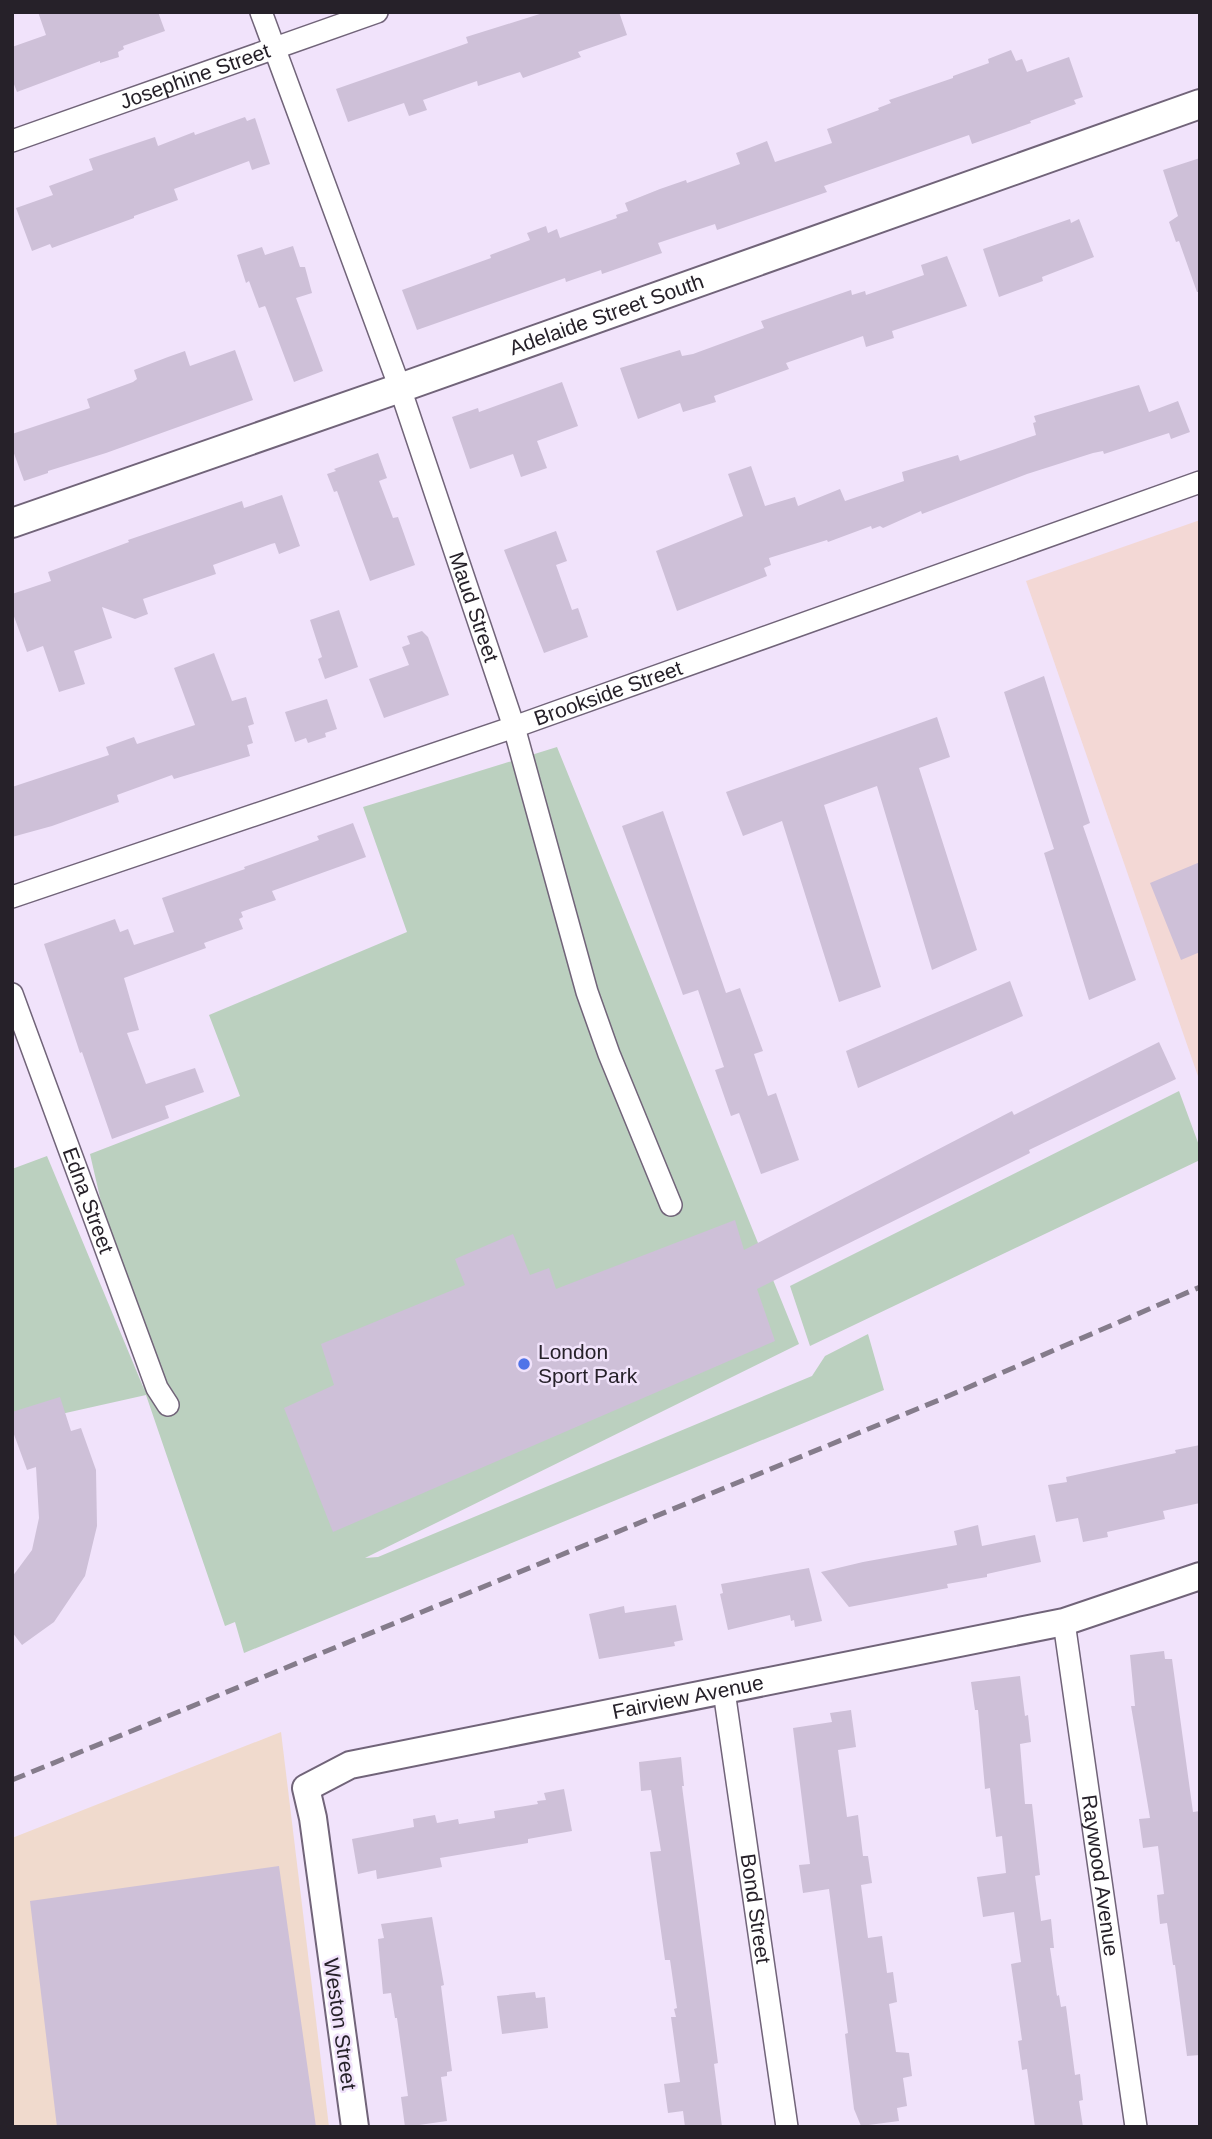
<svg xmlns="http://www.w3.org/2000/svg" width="1212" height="2139" font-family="Arial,sans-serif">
	<rect width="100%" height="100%" fill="#f1e3fb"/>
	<!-- commercial -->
	<path fill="#f3d8d5" d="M1200 520V1082L1026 581Z"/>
	<!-- industrial -->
	<path fill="#f0dacd" d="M281 1732 329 2127H12V1838Z"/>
	<!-- green -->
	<path fill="#bbd0bf" d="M557 747 799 1344 365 1558 378 1557 812 1376 825 1356 868 1334 884 1390 244 1653 235 1622 225 1626 146 1395 12 1425V1169L47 1156 144 1389 90 1154 240 1096 209 1015 407 932 363 807Z
		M1179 1091 1200 1148V1160L810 1346 790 1286Z"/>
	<!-- building -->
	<path fill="#cec0d8" d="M38 12H158L165 31 123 46 124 49 118 52 119 57 100 63V61L17 92 12 79V47L46 35Z
		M546 12H619L627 35 578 52 581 57 523 78 520 72 478 86 477 81 423 100 427 110 409 116 404 103 348 122 336 89 468 43 466 37Z
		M1011 50 1016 61 1022 59 1027 72 1069 57 1083 97 1074 100 1076 104 1030 121 1031 123 972 144 969 135 824 186 827 192 717 230 715 224 658 243 662 253 602 274 601 270 566 282 565 278 417 330 402 290 491 258 490 255 530 240 527 233 546 226 548 233 557 229 560 238 617 218 616 215 628 211 625 203 660 189 686 180 687 183 740 164 736 153 767 141 775 162 832 143 827 129 879 110 878 108 891 103 889 100 953 78V76L989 63 988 59Z
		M245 117 247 121 255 118 270 164 252 170 249 161 174 189 178 200 134 216V218L52 248 50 244 32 251 16 208 53 195 49 186 93 170 89 159 155 137 158 146 194 132 195 135Z
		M1200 158V292H1197L1179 241 1176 242 1169 222 1178 216 1163 170Z
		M1070 219 1071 223 1079 219 1094 257 1042 277 1043 281 999 297 983 249Z
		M293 246 300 267H305L312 293 296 298 323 371 294 382 266 308 265 306 259 308 249 281 246 283 237 255 262 247 265 255Z
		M947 256 967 306 892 331 894 338 866 347 863 336 786 363 789 369 714 396 716 402 683 412 680 403 638 419 620 368 680 350 682 356 693 354 764 328 761 321 851 290 852 295 865 291 866 295 924 275 921 265Z
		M235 350 253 400 106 453 48 471V473L24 481 12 448V434L90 408 87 399 133 382 137 379 134 370 168 357 185 351 190 366Z
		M562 382 578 426 537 441 547 468 521 477 513 454 470 469 452 417 478 408 479 412Z
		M1139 385 1149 412 1178 401 1190 432 1171 439 1169 433 1104 454 1103 451 1093 453 1027 474 922 514 921 511 883 528 880 526 872 529 871 526 828 542 827 540 769 558 771 565 764 568 767 576 677 611 656 551 743 516 728 474 751 466 765 506 795 497 798 506 840 489 845 501 904 481 902 472 958 455 960 461 1036 435 1033 423 1036 422 1034 416Z
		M378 453 387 478 379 481 393 518 398 517 415 565 370 581 337 491 334 492 327 474 336 471 334 469Z
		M282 495 300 546 279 554 275 543 271 544 213 565 216 574 143 599 148 614 135 619 102 607 112 638 74 651 85 684 59 692 43 646 27 652 12 611V594L51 581 48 572 129 542 128 540 242 501 244 508Z
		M556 531 567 561 556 565 572 610 578 608 588 637 544 653 504 550Z
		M339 610 358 667 325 679 318 659 322 657 310 620Z
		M422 631 428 637 449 695 384 718 369 679 409 665 402 647 410 644 407 636Z
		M214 653 232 701 246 697 254 724 248 726 253 743 247 745 250 756 174 779 172 775 117 795 119 802 52 826 12 837V787L109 755 106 747 134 737 137 744 195 725 174 668Z
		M1044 676 1090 823 1083 826 1136 980 1089 1000 1044 853 1054 849 1004 692Z
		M327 699 337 729 325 733 326 737 308 743 306 738 295 742 285 712Z
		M937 717 950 757 919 768 977 950 932 970 877 786 824 805 881 987 839 1002 782 821 743 836 726 792Z
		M663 811 726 993 740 988 763 1051 754 1054 768 1096 776 1093 799 1160 761 1174 739 1113 731 1116 715 1070 724 1067 698 990 683 995 622 826Z
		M353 823 366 857 272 891 276 900 241 912 243 917 239 919 243 929 204 943 206 948 124 978 139 1030 127 1033 146 1084 195 1068 204 1092 165 1106 169 1118 112 1139 82 1052 80 1053 44 944 115 919 120 932 128 929 134 945 174 932 162 898 245 869 244 867 319 840 317 836Z
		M1200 862V952L1181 960 1150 883Z
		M1010 981 1023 1016 858 1088 846 1051Z
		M1159 1042 1176 1079 1029 1150 1030 1153 757 1289 775 1341 333 1532 284 1408 334 1385 321 1344 465 1285 455 1259 513 1234 530 1275 549 1268 556 1289 735 1220 744 1250 1012 1111 1014 1115Z
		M60 1397 71 1431 81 1428 96 1470 97 1526 85 1576 54 1622 22 1645 12 1632V1577L32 1550 39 1518 36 1467 27 1470 12 1429V1412Z
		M1200 1445V1503L1163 1511 1165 1519 1107 1532 1108 1537 1083 1542 1078 1518 1056 1522 1048 1485 1067 1482 1066 1477 1176 1453 1175 1450Z
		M978 1525 982 1546 1035 1535 1041 1562 987 1574V1577L947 1584 948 1588 849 1607 821 1572 863 1562 957 1545 954 1531Z
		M809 1568 822 1621 795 1627 794 1620 791 1621 790 1615 728 1630 720 1594 723 1593 721 1584Z
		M676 1605 683 1640 674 1642 675 1646 599 1659 589 1614 624 1606 625 1613Z
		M1164 1651 1165 1659H1172L1193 1812 1200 1811V2055L1187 2056 1175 1965H1173L1167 1923 1160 1924 1157 1895 1164 1894 1158 1846 1143 1848 1139 1819 1150 1818 1131 1706H1135L1130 1655Z
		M1020 1676 1025 1716 1028 1715 1031 1742 1020 1744 1025 1804H1032L1040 1875 1035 1876 1041 1921 1051 1919 1054 1948H1050L1057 1996 1059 1995 1061 2007 1066 2006 1075 2075 1080 2074 1083 2100 1079 2101 1083 2127H1035L1027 2069 1022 2070 1018 2041 1022 2040 1011 1964 1021 1962 1014 1912 983 1917 977 1877 1006 1873 1002 1836 996 1837 990 1788 985 1789 978 1710H975L971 1682Z
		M851 1710 856 1747 838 1750 847 1817 858 1815 863 1856H868L872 1883 861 1885 868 1938 882 1936 887 1973 893 1972 897 2002 889 2004 896 2052 909 2053 912 2076 903 2078 907 2106 897 2108 899 2121 861 2126 854 2109 845 2034 848 2033 829 1889 803 1893 799 1865 810 1864 793 1728 832 1722 830 1713Z
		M681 1757 684 1786H682L718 2063 714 2064 722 2127H685L683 2111 668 2113 664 2084 680 2082 671 2017H676L674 2009 677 2008 670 1960H665L650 1852 661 1851 651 1790 641 1791 639 1762Z
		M564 1789 572 1831 528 1839V1843L440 1858 442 1867 377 1879 376 1870 358 1874 352 1839 414 1827 413 1819 435 1815 437 1823 458 1819 459 1824 495 1818 494 1811 538 1804 537 1801 546 1800 544 1793Z
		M279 1866 316 2127H57L30 1901Z
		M432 1917 444 1985 441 1986 452 2071 447 2072V2076L441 2077 447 2121 405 2127 401 2097 408 2096 397 2018H395L391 1993 383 1994 378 1939 384 1938 381 1924Z
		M535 1992 536 1998 545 1997 548 2028 502 2034 497 1996Z"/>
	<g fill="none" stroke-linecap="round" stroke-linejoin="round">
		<defs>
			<g id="minor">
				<path id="s1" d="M261 12 400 388 514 727 587 992 609 1054 671 1205"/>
				<path id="s2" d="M12 141 377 12"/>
				<path id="s3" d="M12 897 514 727 1200 482"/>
				<path id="s4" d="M12 994 157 1388 168 1405"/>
				<path id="s5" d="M1064 1622 1136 2127"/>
				<path id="s6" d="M724 1691 787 2127"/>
			</g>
			<g id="tertiary">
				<path id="s7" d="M355 2127 313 1818 306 1788 350 1765 1064 1622 1200 1576"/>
			</g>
			<g id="secondary">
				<path id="s8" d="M12 523 400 388 1200 104"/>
			</g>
		</defs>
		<!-- minor casing -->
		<use href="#minor" stroke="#716479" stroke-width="24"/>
		<!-- tertiary casing -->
		<use href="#tertiary" stroke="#716479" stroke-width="30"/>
		<!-- secondary casing -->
		<use href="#secondary" stroke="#716479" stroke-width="32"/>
		<!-- minor -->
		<use href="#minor" stroke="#fff" stroke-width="21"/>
		<!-- tertiary -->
		<use href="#tertiary" stroke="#fff" stroke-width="26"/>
		<!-- secondary -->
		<use href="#secondary" stroke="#fff" stroke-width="28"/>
		<!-- rail -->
		<path stroke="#857c8b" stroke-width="5" stroke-dasharray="14 7" stroke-linecap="butt" d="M12 1780 939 1400 1200 1287"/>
	</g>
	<!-- markers -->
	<circle fill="#5074e8" stroke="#f1e3fb" stroke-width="2.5" cx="524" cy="1364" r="7"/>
	<g text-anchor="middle" stroke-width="5" stroke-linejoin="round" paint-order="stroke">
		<!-- street labels -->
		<g font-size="21" fill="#262129" stroke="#f1e3fb">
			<text dy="7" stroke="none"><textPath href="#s2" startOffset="194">Josephine Street</textPath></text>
			<text dy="7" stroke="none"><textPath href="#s8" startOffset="630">Adelaide Street South</textPath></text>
			<text dy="7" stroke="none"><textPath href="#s1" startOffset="632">Maud Street</textPath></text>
			<text dy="7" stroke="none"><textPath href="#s3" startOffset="630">Brookside Street</textPath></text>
			<text dy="7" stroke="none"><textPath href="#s4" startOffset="220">Edna Street</textPath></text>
			<text dy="7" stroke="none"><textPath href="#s7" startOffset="737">Fairview Avenue</textPath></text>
			<text dy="7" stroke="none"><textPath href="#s5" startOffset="256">Raywood Avenue</textPath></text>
			<text dy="7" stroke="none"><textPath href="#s6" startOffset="220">Bond Street</textPath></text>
			<text transform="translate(340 2024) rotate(82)" y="7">Weston Street</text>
		</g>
		<!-- poi labels -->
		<g font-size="21" fill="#262129" stroke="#f1e3fb" text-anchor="start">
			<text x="538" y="1359">London<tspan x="538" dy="24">Sport Park</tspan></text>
		</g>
	</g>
	<!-- border -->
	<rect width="1212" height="2139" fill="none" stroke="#262129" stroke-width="28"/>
</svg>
